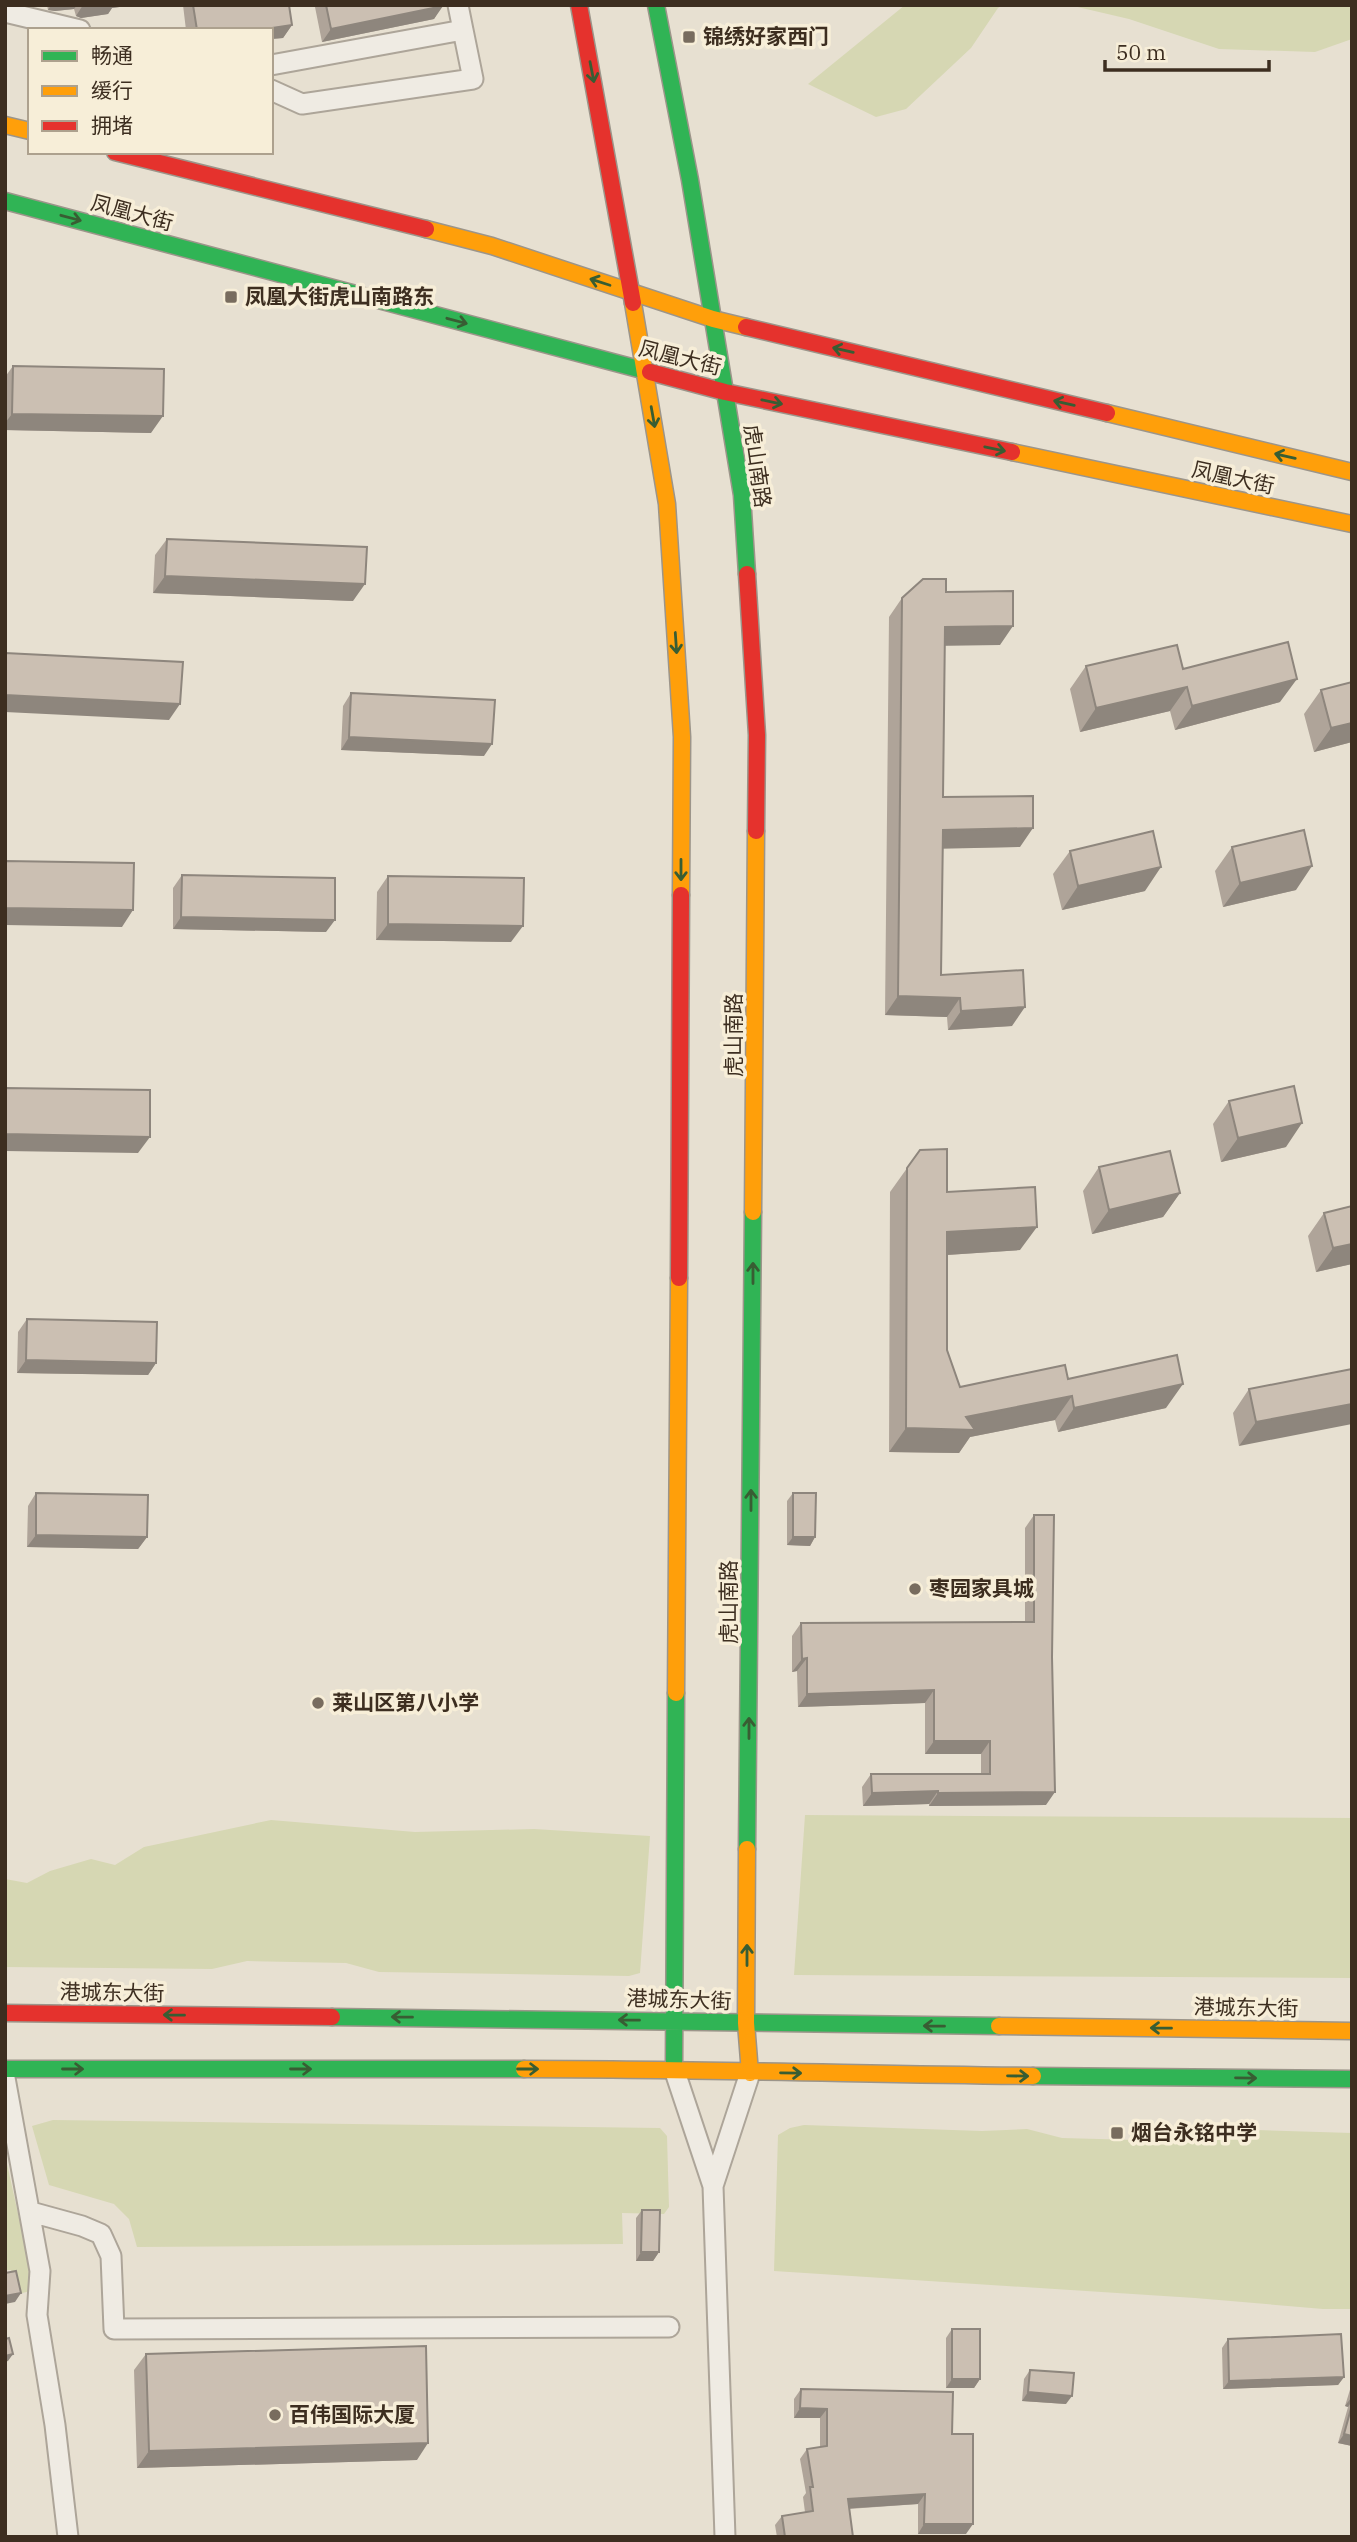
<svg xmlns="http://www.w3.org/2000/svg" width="1357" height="2542" font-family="'IBM Plex Serif','Noto Sans SC',serif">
	<rect width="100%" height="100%" fill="#e7e0d1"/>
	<!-- green -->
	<path fill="#d6d7b3" d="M905 5H1003L998 8 971 48 906 109 876 117 808 84Z
		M1069 5H1352V39L1315 52 1219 49 1129 19Z
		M805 1815 1352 1818V1978L794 1975Z
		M271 1820 415 1832 534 1829 650 1836 640 1973 629 1976 379 1972 346 1963 247 1961 212 1969 5 1967V1879L27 1883 50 1871 91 1859 115 1865 144 1847Z
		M53 2120 660 2128 667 2136 669 2207 664 2214 622 2213 623 2244 137 2247 129 2219 114 2204 49 2185 32 2126Z
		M804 2125 982 2131 1027 2129 1062 2138 1136 2140 1224 2129 1352 2133V2309H1323L1195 2298 774 2271 778 2135 790 2128Z
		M5 2155 35 2290 18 2294 11 2270H5Z"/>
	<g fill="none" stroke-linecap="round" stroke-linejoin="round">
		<defs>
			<path id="street" d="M458 5 463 30
				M5 12 80 30
				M271 65 463 30 473 79 302 104 271 90
				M674 2069 713 2186
				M5 2078 40 2271 37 2315 55 2425 68 2537
				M31 2212 82 2226 101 2234 111 2256 114 2329 669 2327
				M725 2537 713 2186 750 2073"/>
			<path id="fast" d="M656 5 690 180 742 495 747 574
				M5 201 650 372
				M747 1849 753 1212
				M332 2017 999 2026
				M5 2069H524
				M674 2069 676 1693
				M1033 2076 1352 2079"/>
			<path id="slow" d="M5 125 30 131
				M426 229 492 246 713 319 746 327
				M633 303 667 504 682 737 681 895
				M1107 413 1352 472
				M1012 452 1352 524
				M753 1212 756 831
				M676 1693 679 1278
				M747 1849 746 2023 750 2073
				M999 2026 1352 2031
				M524 2069C694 2069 864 2074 1033 2076"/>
			<path id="jam" d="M579 5 633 303
				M115 152 426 229
				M746 327 1107 413
				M650 372 725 392 1012 452
				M747 574 757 735 756 831
				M679 1278 681 895
				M5 2013 332 2017"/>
		</defs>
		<!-- street casing -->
		<use href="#street" stroke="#ada599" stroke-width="23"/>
		<!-- fast casing -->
		<use href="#fast" stroke="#9c958a" stroke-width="19"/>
		<!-- slow casing -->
		<use href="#slow" stroke="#9c958a" stroke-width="19"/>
		<!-- jam casing -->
		<use href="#jam" stroke="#9c958a" stroke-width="19"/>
		<!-- street -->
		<use href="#street" stroke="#efebe3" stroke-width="19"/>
		<!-- fast -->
		<use href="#fast" stroke="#30b455" stroke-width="16"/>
		<!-- slow -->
		<use href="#slow" stroke="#ff9f0a" stroke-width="16"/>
		<!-- jam -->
		<use href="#jam" stroke="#e5322d" stroke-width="16"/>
	</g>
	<!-- wall -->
	<path fill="#afa499" d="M47 5H134L112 8 108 14 81 18 76 16 74 9 55 11 48 10Z
		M183 5H289L292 25 283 38 271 39V30H186Z
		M316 5H442L434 19 322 42 315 7Z
		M13 366 151 433 5 430V377Z
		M167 539 353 601 153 593 155 555Z
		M946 592 1000 645H945L943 797 1020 847 943 848 941 975 1012 1026 948 1030 947 1017 885 1015 889 617 902 598Z
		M1086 666 1183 669 1280 702 1175 730 1170 711 1080 732 1070 689Z
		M1321 690 1352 742 1314 752 1304 714Z
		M351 693 484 756 341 750 343 706Z
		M1232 847 1296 890 1223 907 1215 871Z
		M1070 851 1145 891 1062 910 1053 874Z
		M182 875 326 932 173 929V888Z
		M388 876 511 942 376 940 377 892Z
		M1229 1101 1286 1147 1221 1162 1213 1124Z
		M920 1150 947 1192 1020 1250 947 1255V1350L960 1387 1068 1379 1166 1408 1058 1432 1055 1420 970 1437 959 1453 889 1452 890 1192Z
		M1099 1167 1180 1193 1163 1217 1092 1234 1083 1191Z
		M1352 1206V1264L1316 1272 1308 1236 1324 1213Z
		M27 1319 156 1363 148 1375 17 1373 18 1332Z
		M1352 1369 1239 1446 1233 1413 1249 1389Z
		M36 1493 147 1537 138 1549 27 1547 28 1506Z
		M793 1493 815 1537 810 1546 787 1545V1501Z
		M1034 1515 1046 1805 929 1806V1804L863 1806 862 1787 871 1774H981V1754H925V1703L798 1707 797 1671 792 1672V1636L801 1623 1025 1622V1528Z
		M642 2210 659 2252 653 2261H636V2218Z
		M952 2329 980 2379 974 2388H946V2338Z
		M1228 2339 1344 2377 1338 2385 1223 2389 1222 2348Z
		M146 2354 417 2460 137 2468 134 2370Z
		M1030 2370 1066 2404 1022 2401 1024 2379Z
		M1352 2383V2446L1338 2443 1348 2407 1345 2406Z
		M801 2389 952 2434 966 2534H918V2504L849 2509 853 2537H777L775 2525 782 2516 805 2512 803 2497 806 2493 800 2459 807 2449 820 2447V2418H794V2399Z"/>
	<!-- shaded-wall -->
	<path fill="#8e867d" d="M51 5H77L74 9 55 11 48 10Z
		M83 5H134L112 8 108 14 81 18 76 16Z
		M443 6 434 19 322 42 331 29Z
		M292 25 283 38 271 39V30H259Z
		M12 414 163 416 151 433 5 430V423Z
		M165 576 365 584 353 601 153 593Z
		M1013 626 1000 645 932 646 945 627Z
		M1297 679 1280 702 1175 730 1192 706Z
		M1187 687 1170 711 1080 732 1096 708Z
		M5 695 180 704 169 720 5 712Z
		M1352 723V742L1314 752 1331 728Z
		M349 737 492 744 484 756 341 750Z
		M1033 828 1020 847 930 849 943 830Z
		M1312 866 1296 890 1223 907 1240 883Z
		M1161 867 1145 891 1062 910 1078 886Z
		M5 908 133 910 122 927 5 925Z
		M181 917 335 920 326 932 173 929Z
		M388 924 523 926 511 942 376 940Z
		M898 996 960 998 947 1017 885 1015Z
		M1025 1007 1012 1026 948 1030 961 1011Z
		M1302 1123 1286 1147 1221 1162 1238 1138Z
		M5 1134 150 1137 138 1153 5 1151Z
		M1180 1193 1163 1217 1092 1234 1109 1210Z
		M1037 1227 1020 1250 931 1256 947 1232Z
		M1352 1244V1264L1316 1272 1333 1248Z
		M26 1360 156 1363 148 1375 17 1373Z
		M1183 1384 1166 1408 1058 1432 1074 1408Z
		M1072 1396 1055 1420 970 1437 959 1453 889 1452 906 1428Z
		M1352 1404V1424L1239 1446 1256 1422Z
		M36 1535 147 1537 138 1549 27 1547Z
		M793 1537H815L810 1546 787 1545Z
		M807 1658 797 1671 792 1672 802 1659Z
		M934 1690 925 1703 798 1707 807 1694Z
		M934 1741H990L981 1754H925Z
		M938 1791 929 1804 863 1806 872 1793Z
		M1055 1792 1046 1805 929 1806 938 1793Z
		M641 2252H659L653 2261H636Z
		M21 2293 15 2302 5 2304V2296Z
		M13 2354 8 2361 5 2362V2356Z
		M1344 2377 1338 2385 1223 2389 1229 2381Z
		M952 2379H980L974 2388H946Z
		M1028 2392 1072 2396 1066 2404 1022 2401Z
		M1351 2398 1352 2401 1348 2407 1345 2406Z
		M800 2408 827 2409 820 2418H794Z
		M1344 2434 1352 2436V2446L1338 2443Z
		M428 2443 417 2460 137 2468 149 2451Z
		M925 2494 918 2504 841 2509 848 2499Z
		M924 2524H973L966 2534H918Z"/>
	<!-- building -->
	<path fill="#cbbfb2" stroke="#8e867d" stroke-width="2" d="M193 5H289L292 25 259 30H197Z
		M326 5H442L443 6 331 29Z
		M13 366 164 369 163 416 12 414Z
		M167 539 367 547 365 584 165 576Z
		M923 579H946V592L1013 591V626L945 627 943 797 1033 796V828L943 830 941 975 1023 970 1025 1007 961 1011 960 998 898 996 902 598Z
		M1288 642 1297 679 1192 706 1187 687 1096 708 1086 666 1177 645 1183 669Z
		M5 653 183 662 180 704 5 695Z
		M1352 682V723L1331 728 1321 690Z
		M351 693 495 700 492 744 349 737Z
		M1304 830 1312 866 1240 883 1232 847Z
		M1153 831 1161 867 1078 886 1070 851Z
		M5 861 134 863 133 910 5 908Z
		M182 875 335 878V920L181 917Z
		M388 876 524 878 523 926 388 924Z
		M1294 1086 1302 1123 1238 1138 1229 1101Z
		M5 1088 150 1090V1137L5 1134Z
		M947 1149V1192L1035 1187 1037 1227 947 1232V1350L960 1387 1065 1365 1068 1379 1177 1355 1183 1384 1074 1408 1072 1396 966 1417 975 1430 906 1428 907 1168 920 1150Z
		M1170 1151 1180 1193 1109 1210 1099 1167Z
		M1352 1206V1244L1333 1248 1324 1213Z
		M27 1319 157 1322 156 1363 26 1360Z
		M1352 1369V1404L1256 1422 1249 1389Z
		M36 1493 148 1495 147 1537 36 1535Z
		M793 1493H816L815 1537H793Z
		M1034 1515H1054L1052 1657 1055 1792 938 1793V1791L872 1793 871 1774H990V1741H934V1690L807 1694V1658L802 1659 801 1623 1034 1622Z
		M642 2210H660L659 2252H641Z
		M16 2271 21 2293 5 2296V2273Z
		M952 2329H980V2379H952Z
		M1341 2334 1344 2377 1229 2381 1228 2339Z
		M9 2338 13 2354 5 2356V2339Z
		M426 2346 428 2443 149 2451 146 2354Z
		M1030 2370 1074 2373 1072 2396 1028 2392Z
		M801 2389 953 2392 952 2434H973V2524H924L925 2494 848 2499 853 2537H785L782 2516 813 2511 810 2487H813L807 2449 827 2446V2409L800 2408Z
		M1352 2405V2436L1344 2434Z"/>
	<!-- one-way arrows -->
	<defs><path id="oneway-shaft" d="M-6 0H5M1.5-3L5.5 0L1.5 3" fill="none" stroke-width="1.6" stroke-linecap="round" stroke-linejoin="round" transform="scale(1.75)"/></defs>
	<g stroke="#385d33">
		<use href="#oneway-shaft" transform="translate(592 72) rotate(79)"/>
		<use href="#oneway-shaft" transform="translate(71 218) rotate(15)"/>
		<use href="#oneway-shaft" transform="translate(600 282) rotate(-162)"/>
		<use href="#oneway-shaft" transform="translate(457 321) rotate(15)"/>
		<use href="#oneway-shaft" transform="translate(843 350) rotate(-167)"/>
		<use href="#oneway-shaft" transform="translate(772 402) rotate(12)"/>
		<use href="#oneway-shaft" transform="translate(1064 403) rotate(-167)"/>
		<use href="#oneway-shaft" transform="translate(653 417) rotate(80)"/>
		<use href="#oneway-shaft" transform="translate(995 449) rotate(12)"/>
		<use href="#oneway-shaft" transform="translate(1285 456) rotate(-167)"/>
		<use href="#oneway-shaft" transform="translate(676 643) rotate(86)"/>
		<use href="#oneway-shaft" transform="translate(681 870) rotate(90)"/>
		<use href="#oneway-shaft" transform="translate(753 1273) rotate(-90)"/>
		<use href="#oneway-shaft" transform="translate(751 1500) rotate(-90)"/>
		<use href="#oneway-shaft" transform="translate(749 1728) rotate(-90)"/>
		<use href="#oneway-shaft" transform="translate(747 1955) rotate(-90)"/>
		<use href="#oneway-shaft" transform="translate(174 2015) rotate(-179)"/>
		<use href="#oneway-shaft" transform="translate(402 2017) rotate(-179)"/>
		<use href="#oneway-shaft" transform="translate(629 2020) rotate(-179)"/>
		<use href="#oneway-shaft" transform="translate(934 2026) rotate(-179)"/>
		<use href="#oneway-shaft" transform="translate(1161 2028) rotate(-179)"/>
		<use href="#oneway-shaft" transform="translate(73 2069)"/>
		<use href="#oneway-shaft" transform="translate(301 2069)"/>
		<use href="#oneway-shaft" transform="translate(528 2069)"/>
		<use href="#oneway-shaft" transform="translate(791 2073) rotate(1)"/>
		<use href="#oneway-shaft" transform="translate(1018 2076) rotate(1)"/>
		<use href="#oneway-shaft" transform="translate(1246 2078) rotate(1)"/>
	</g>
	<!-- markers -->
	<g fill="#786c5e" stroke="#f7eed8" stroke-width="2.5">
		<rect x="682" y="30" width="14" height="14" rx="3.5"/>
		<rect x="224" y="290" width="14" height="14" rx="3.5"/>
		<circle cx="915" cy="1589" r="7"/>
		<circle cx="318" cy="1703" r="7"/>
		<rect x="1110" y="2126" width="14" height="14" rx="3.5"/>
		<circle cx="275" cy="2415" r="7"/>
	</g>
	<g text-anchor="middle" stroke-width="7" stroke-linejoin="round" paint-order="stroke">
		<!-- poi labels -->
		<g font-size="21" font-weight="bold" fill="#3d2e20" stroke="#f7eed8" text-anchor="start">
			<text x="703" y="44">锦绣好家西门</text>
			<text x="245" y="304">凤凰大街虎山南路东</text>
			<text x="929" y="1596">枣园家具城</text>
			<text x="332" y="1710">莱山区第八小学</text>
			<text x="1131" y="2140">烟台永铭中学</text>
			<text x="289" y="2422">百伟国际大厦</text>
		</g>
		<!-- street labels -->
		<g font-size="21" fill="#3d2e20" stroke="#f7eed8">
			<text transform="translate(132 213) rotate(15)" y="7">凤凰大街</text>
			<text transform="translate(680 358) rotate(14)" y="7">凤凰大街</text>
			<text transform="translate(757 466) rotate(82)" y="7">虎山南路</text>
			<text transform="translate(1233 478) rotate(12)" y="7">凤凰大街</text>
			<text transform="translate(734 1035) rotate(-90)" y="7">虎山南路</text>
			<text transform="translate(729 1602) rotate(-90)" y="7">虎山南路</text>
			<text transform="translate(112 1993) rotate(1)" y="7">港城东大街</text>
			<text transform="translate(679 2000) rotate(2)" y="7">港城东大街</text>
			<text transform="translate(1246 2008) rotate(1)" y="7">港城东大街</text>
		</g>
	</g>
	<!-- border -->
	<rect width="1357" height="2542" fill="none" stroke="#3d2e20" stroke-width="14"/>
	<!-- legend -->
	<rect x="28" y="28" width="245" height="126" fill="#f7eed8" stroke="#ada18e" stroke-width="2"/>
	<rect x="42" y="51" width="35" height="10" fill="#30b455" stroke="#ada18e" stroke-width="2"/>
	<text x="91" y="63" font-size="21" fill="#3d2e20">畅通</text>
	<rect x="42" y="86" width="35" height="10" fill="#ff9f0a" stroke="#ada18e" stroke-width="2"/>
	<text x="91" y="98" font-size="21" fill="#3d2e20">缓行</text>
	<rect x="42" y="121" width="35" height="10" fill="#e5322d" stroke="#ada18e" stroke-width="2"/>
	<text x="91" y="133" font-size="21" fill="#3d2e20">拥堵</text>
	<!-- scale -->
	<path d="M1105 60v10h164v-10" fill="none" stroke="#3d2e20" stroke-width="3.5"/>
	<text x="1116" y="60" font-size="21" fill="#3d2e20" stroke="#f7eed8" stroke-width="5" paint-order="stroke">50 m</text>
</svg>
